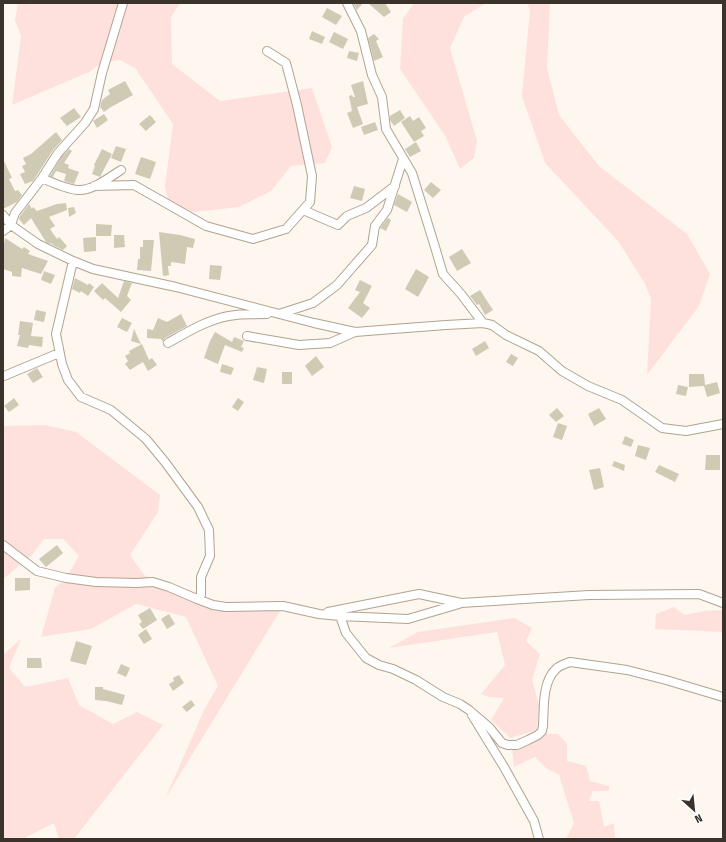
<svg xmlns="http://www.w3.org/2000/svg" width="726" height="842" font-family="'Fira Sans Condensed',sans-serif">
	<rect width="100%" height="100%" fill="#fdf7ef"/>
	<!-- green -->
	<path fill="#fee1dd" d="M18 3H180L171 17 172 64 220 101 312 88 332 147 325 163 291 166 271 191 239 207 185 213 169 204 165 187 173 124 135 68 120 60 103 62 89 72 12 105 21 36 15 20Z
		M414 3H486L464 17 450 48 477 141 474 158 460 169 446 137 400 69 403 19Z
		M527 3H550L547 68 559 115 599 166 687 234 710 274 699 306 647 375 651 299 645 284 618 241 545 163 522 96 530 10Z
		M45 425 76 432 160 495 158 512 130 555 144 575 197 599 213 605 283 606 165 799 205 708 218 686 186 617 136 604 91 629 41 637 55 588 66 578 79 556 63 539H44L32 555 3 579V426Z
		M674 607 685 615 704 611 723 610V632L655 629 656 614Z
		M514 618 532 628 526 641 540 654 532 680 539 705 537 730 510 738 491 720 504 698 489 697 481 694 505 665 497 632 389 648 418 632Z
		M21 639 9 668 25 687 68 678 79 705 113 724 137 712 163 725 74 839H59L54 823 23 839H3V655Z
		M544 734H558L567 744V761L586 766 590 781 609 786V791H593L589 801H599L604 827 614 823 615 839H566L574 823 559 775 546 768 535 757 514 767 512 749Z"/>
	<!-- building -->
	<path fill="#cfcab4" d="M353 3H363L357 10Z
		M368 3H385L391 12 384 17Z
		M327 8 342 16 336 25 322 17Z
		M312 31 325 37 322 44 309 39Z
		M334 32 348 39 343 49 329 42Z
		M374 34 379 39 376 41 383 57 374 61 368 38Z
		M349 51 359 53 357 61 347 58Z
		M125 81 133 95 111 107 104 112 100 107 102 100 110 94 108 90Z
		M363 81 368 104 357 107 363 124 353 128 347 113 352 111 349 96 352 95 353 97H355L351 85Z
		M74 108 81 117 67 126 60 118Z
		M400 110 405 118 394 126 390 120V116Z
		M104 114 108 120 97 128 93 121Z
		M150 115 156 122 146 131 139 124Z
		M410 116 413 121 419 117 426 128 421 131 424 136 414 142 401 122Z
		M375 122 378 130 364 135 361 127Z
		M56 132 62 140 53 150 33 181 25 184 20 174 25 172 22 166 26 164 23 158 31 154Z
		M416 142 421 151 410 157 405 149Z
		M116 146 126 149 121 162 111 158Z
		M69 149 72 151 64 163 69 165 68 168 79 172 74 184 64 181 66 174 56 171 53 177 50 176 62 156Z
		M102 149 112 154 100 177 92 174 95 166 94 165Z
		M141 157 156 162 150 179 135 174Z
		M3 159 12 178 9 179 15 191 18 190 22 195 17 202 3 209Z
		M431 182 441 190 433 198 424 190Z
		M354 186 365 189 362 201 350 198Z
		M398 194 412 202 407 212 394 205Z
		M66 203 67 210 49 217 55 226 50 229 57 239 59 237 67 246 63 250 53 245 51 243 50 244 46 242 31 218 24 225 19 219 20 216 29 204 32 209 33 207 37 211 57 204Z
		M74 207 76 213 69 217 68 208Z
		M388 218 391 220 386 231 380 228Z
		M96 224 112 225 111 236H96Z
		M159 232 180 235 195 239 193 248 187 247 185 264 171 262V266H168L169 275 163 276Z
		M114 235H124L125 247 114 248Z
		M96 237V251L84 252 83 238Z
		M5 238 22 249 24 247 30 251 28 254 48 261 41 274 22 268 21 277 12 276V272L3 269V250Z
		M143 240H154L151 271 137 270 138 259H140V247H143Z
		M462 249 471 263 457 271 449 257Z
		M210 265 222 266 220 280 209 279Z
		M416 269 429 277 418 297 405 289Z
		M44 271 55 275 51 284 41 280Z
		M75 278 88 285 89 283 94 287 88 296 81 291 80 293 72 289Z
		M360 280 372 286 363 303 370 308 362 318 348 308 360 292 355 290Z
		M124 281 132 283 127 296 131 300 121 312 105 298 103 300 94 291 102 283 118 298Z
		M480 290 493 310 485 315 479 304 477 305 470 296Z
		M36 310 46 312 44 322 34 320Z
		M181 314 187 326 165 338 163 342 161 339 147 338V329L153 330 158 318 167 322Z
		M122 318 132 323 127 332 117 327Z
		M20 321 33 323 31 336 43 337 42 347 29 345 28 348 17 346 20 335H18Z
		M134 329 141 344 131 341Z
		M215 332 232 342 234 337 244 341 241 347 244 348 242 352 225 345 218 364 204 358 210 341Z
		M485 341 489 348 476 356 472 349Z
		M142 344 149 360 152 358 157 365 148 371 143 362 130 370 125 364 128 361 125 356 130 353 129 351Z
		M511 354 518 358 513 366 506 362Z
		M316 356 324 367 312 376 305 366Z
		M222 364 234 368 231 375 220 372Z
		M257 367 267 369 264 383 253 380Z
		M37 368 43 377 33 383 27 374Z
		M282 372H292V384H282Z
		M689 374H704L705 385 717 382 720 393 707 397 704 386 689 387Z
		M678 385 688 387 686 396 676 394Z
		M14 398 19 405 9 412 4 406Z
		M238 398 244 402 238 411 232 407Z
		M557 408 564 416 556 422 549 415Z
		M599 408 606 419 594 426 588 414Z
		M558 423 567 426 562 440 553 437Z
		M625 436 634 440 631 447 622 444Z
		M638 445 650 448 646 460 635 456Z
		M706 455H720V470H705Z
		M614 461 625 465 624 471 612 466Z
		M659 465 679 474 675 482 655 472Z
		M600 468 604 487 594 490 589 470Z
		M57 545 63 553 46 567 39 559Z
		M15 578H30V590L15 591Z
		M150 608 157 620 143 629 139 624 142 622 138 615Z
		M169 614 175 624 167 629 161 619Z
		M146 629 152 639 144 644 138 635Z
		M76 641 92 646 86 665 70 661Z
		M27 658H41L42 668H27Z
		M121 664 130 668 126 677 117 673Z
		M179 675 184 683 173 691 169 684 174 681 173 678Z
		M95 687H103V689L125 695 122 705 106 701 95 700Z
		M191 700 195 705 187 712 182 707Z"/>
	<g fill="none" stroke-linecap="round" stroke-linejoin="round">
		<defs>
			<path id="minor" d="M347 3 361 31 372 75 382 97 386 129 412 173 435 247 443 274 461 294 483 323
				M42 178C53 183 66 189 78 190 92 191 110 177 121 170
				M94 186 134 185 206 226 253 239 286 229 310 202 312 176 297 105 286 63 267 51
				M303 210 338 225 347 216 366 208 395 186
				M3 215 11 225 38 244 73 261 93 269 176 287 314 323 355 332 393 329 446 325 483 323 492 325 506 335 539 351 562 371 588 386 622 400 662 428 686 431 723 424
				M3 231 11 225 15 213 26 199 42 178 58 153 85 123 94 109 102 73 123 3
				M73 261 56 334 62 364 68 380 81 397 111 410 146 439 165 462 198 507 209 530 210 556 201 577V595L197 599
				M279 314 313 303 337 285 372 245 375 226 387 210 403 159
				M247 336 299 345 330 343 355 332
				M168 343C189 331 212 317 236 315 247 314 257 314 267 314
				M4 376 59 353
				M3 545 37 571 66 578 96 582 136 583 153 582 169 587 197 599 213 605 226 607 283 606 319 614 340 616 346 633 366 658 379 665 393 669 416 680 443 697 460 704 469 710 489 727 502 743 508 745H517L528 740 538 735 542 731 543 726C544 709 542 682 556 669 560 665 565 664 570 662L627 670 666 680 723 697
				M328 612 419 594 461 603 589 595 699 594 723 603
				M340 616 408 619 459 604
				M472 715 504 767 534 821 539 839"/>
		</defs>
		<!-- minor casing -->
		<use href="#minor" stroke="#b1a390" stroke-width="10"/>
		<!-- minor -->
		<use href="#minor" stroke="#fff" stroke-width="8"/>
	</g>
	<!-- border -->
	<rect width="726" height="842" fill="none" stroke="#39332b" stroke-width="8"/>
	<!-- north arrow -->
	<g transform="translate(694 810) rotate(153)" stroke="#ffffff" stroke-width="3" paint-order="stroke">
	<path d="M0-3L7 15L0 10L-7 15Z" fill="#39332b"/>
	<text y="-6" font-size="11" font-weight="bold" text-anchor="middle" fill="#39332b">N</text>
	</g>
</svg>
